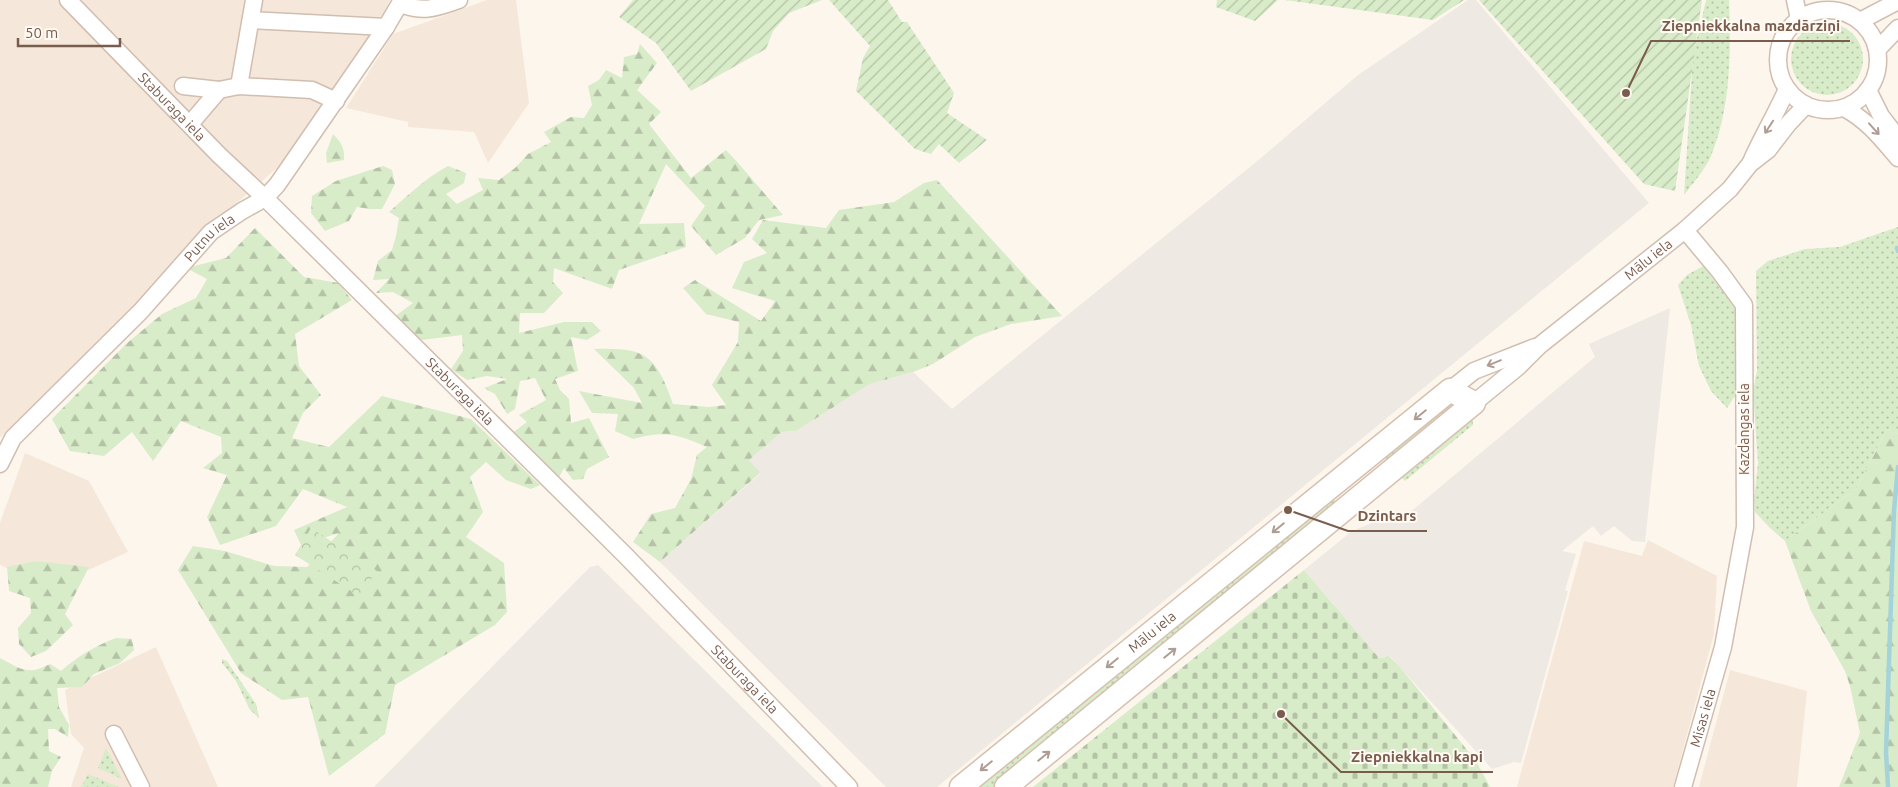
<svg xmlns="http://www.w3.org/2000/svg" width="1898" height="787" font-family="Ubuntu,sans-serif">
	<defs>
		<pattern id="grass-dots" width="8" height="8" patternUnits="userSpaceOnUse" patternTransform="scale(1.25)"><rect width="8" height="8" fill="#d8ecc9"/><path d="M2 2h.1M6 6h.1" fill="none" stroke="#b4c2a5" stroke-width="1.8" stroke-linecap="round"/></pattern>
		<pattern id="forest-firs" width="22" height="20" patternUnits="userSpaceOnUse" patternTransform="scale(1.25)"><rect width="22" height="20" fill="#d8ecc9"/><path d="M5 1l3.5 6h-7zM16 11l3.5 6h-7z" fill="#b4c2a5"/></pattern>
		<pattern id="cemetery-stones" width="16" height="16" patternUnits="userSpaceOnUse" patternTransform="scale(1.25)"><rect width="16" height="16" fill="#d8ecc9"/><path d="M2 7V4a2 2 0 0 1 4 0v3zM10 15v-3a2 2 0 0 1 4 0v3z" fill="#b4c2a5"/></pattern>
		<pattern id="park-crowns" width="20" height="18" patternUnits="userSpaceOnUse" patternTransform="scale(1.25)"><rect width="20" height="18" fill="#d8ecc9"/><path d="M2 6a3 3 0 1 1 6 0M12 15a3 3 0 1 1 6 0" fill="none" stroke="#b4c2a5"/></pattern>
		<pattern id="garden-furrows" width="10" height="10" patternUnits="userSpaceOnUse" patternTransform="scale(1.25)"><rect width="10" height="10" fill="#d8ecc9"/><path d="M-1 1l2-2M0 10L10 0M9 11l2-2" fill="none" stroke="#b4c2a5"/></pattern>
	</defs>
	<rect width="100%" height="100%" fill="#fdf6ec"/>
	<!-- residential -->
	<path fill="#f5e8da" d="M0 0H390L380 21 285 161 239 201 0 438Z
		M487 0H516L529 103 488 163 474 132 408 127V122L346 108 393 34Z
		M25 453 89 481 128 552 51 587 0 565V523Z
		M1648 540 1717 576 1714 634 1673 787H1517L1584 541 1642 556Z
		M156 647 218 787H71L84 748 71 734 65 690Z
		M1730 670 1807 691 1797 787H1699Z"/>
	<!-- industrial -->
	<path fill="#efe9e4" d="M1468 0H1476L1649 203 937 787H886L660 562 760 474 749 460 782 432 796 431 870 384 913 372 952 409 1261 158 1358 75Z
		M1670 308 1645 542 1632 541 1614 526 1601 536 1593 526 1562 551 1576 554 1565 590 1568 591 1521 763 1514 762 1492 769 1389 655 1384 658H1379L1304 570 1352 531 1377 521 1379 523 1393 512 1400 520 1402 519 1595 357 1589 344Z
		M598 565 823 787H374L590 567Z"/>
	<!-- grass -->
	<path fill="url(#grass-dots)" d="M1706 0H1729C1731 53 1731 107 1711 156 1705 170 1693 183 1684 195L1693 56Z
		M1791 59a36 36 0 1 1 72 0a36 36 0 1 1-72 0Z
		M1898 227V434L1887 429 1856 489 1785 541 1770 528 1755 512 1754 500 1758 463 1753 391 1757 371 1756 271 1768 261 1805 249 1840 247Z
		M1703 266 1737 309 1739 390 1727 408 1711 391 1699 366 1691 325 1678 285 1687 275Z
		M1447 401 1458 406 1389 463 1381 453Z
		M1472 415 1473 425 1405 481 1399 475Z
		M1331 495 1339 505 995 787H974Z
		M222 659 227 661 256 704 259 718 250 710 236 681 222 663Z
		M106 748 122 779 98 768Z
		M88 774 119 787H81Z"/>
	<!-- forest -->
	<path fill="url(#forest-firs)" d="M640 44 657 63 637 90 661 112 649 124 691 178 726 150 739 164 783 215 759 220 745 238 716 255 691 226 705 206 666 164 639 224 684 223 686 247 619 270 612 289 554 268 553 282 563 293 544 313H520L519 333 564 322H592L601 331 587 340 571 337 578 371 555 379 560 390 569 399 571 423 589 418 609 457 587 469 583 479 573 480 564 468 557 481 511 434 527 422 519 415 546 400 535 378 520 381 515 409 507 414 495 394 484 388 507 379 487 376 467 380 451 369 463 351 462 335 422 340 394 317 413 303 393 292 376 293 389 279 373 280 378 261 392 250 396 236 399 218 389 212C408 195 426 178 448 166L466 173 464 183 446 194 457 204 483 190 478 178 499 180 515 168 528 154 551 142 544 132 571 117 584 118 592 105 588 86 599 80 606 70 622 78 624 57 637 54Z
		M333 134C341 142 345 148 344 160L327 163 326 153Z
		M383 166 392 170 395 184 382 209H370L357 207 349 221 325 231 311 213 312 196 336 181Z
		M937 180 1062 316 1011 324 975 337 933 364 913 372 870 384 796 431 782 432 749 460 760 473 660 562 633 542 651 514 675 508 691 479 697 455 707 447C677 434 665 430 633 439L615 431 618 414 592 413 579 391 642 403 634 388 594 349C646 347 656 355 673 404L709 407 726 405 712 385 738 342 739 322 706 314 683 288 695 280 761 321 775 301 732 288 744 262 767 253 752 239 763 220 826 228 839 210 894 202 924 183Z
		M255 228 304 277 338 283 352 300 295 334 299 366 321 395 303 413 292 438 329 447 382 396 471 419 540 485 531 489 506 480 486 462 470 477 483 512 466 537 504 563 507 612 495 625 395 685 385 734 329 776 308 697 282 700 241 673 178 570 193 546 225 551 274 566 307 567 339 533 301 545 294 530 347 507 303 489 276 526 220 545 207 517 227 475 203 468 222 453 221 437 181 421 153 461 132 432 104 456 70 451 52 419 126 344 162 314 196 298 207 279 186 268 226 258Z
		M1887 429 1898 434V787H1839L1860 733 1850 686 1845 671 1811 611 1785 541 1856 489Z
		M36 561 89 567 65 614 73 625 46 651 31 657 19 644 18 628 31 613 30 598 9 591 7 567Z
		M116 638 132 639 134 650 120 663 94 674 82 687 57 688 59 707 69 725 68 737 55 729H48L49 751 61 757 52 771 48 787H0V658C21 669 27 676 50 664L61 671C78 656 95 646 116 638Z"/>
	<!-- cemetery -->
	<path fill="url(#cemetery-stones)" d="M1304 570 1379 658H1384L1388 655 1400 667 1476 761 1490 787H1033Z"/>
	<!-- park -->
	<path fill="url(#park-crowns)" d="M311 528 377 571 359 596 295 555Z"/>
	<!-- garden -->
	<path fill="url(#garden-furrows)" d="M633 0H822L789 13 773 31 766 49 691 91 656 43 619 17Z
		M829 0H888L902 22H907L954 93 947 113 987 140 959 163 939 144 931 154 915 149 856 91 863 58 870 46Z
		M1217 0H1278L1255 21 1216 7Z
		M1285 0H1464L1433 20Z
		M1479 0H1702L1675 191 1644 184Z"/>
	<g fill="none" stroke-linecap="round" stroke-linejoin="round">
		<!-- stream -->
		<path stroke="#a5d3da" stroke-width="4.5" d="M1897 248 1898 251
			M1888 787 1886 752 1894 510 1898 467"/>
		<defs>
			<g id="street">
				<path id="s1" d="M68 0 219 155 265 198 626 556 849 787"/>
				<path d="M1795 0 1799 19"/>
				<path d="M400 4C425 13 435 8 459 0"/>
				<circle cx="1828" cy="60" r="50"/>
				<path d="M251 20 386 27"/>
				<path d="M1860 21 1898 1"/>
				<path d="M1877 50 1898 28"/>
				<path d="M183 86 219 90 239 86 312 90 336 101"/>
				<path d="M239 86 254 0"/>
				<path d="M1868 90 1881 116 1898 138"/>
				<path d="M1844 108C1867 120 1881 138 1898 158"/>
				<path d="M190 124 219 90"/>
				<path d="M1751 162C1762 137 1776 114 1787 89"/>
				<path d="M1450 390 1474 371 1535 347"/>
				<path id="s2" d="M1474 403 1518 367 1539 346 1685 230 1730 189 1750 164 1768 150 1788 124 1806 105"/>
				<path id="s3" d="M0 464 13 438 141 311 211 232 242 211 265 198 277 185 386 27 402 0"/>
				<path d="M114 734 141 787"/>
				<path id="s4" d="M1683 787 1723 647 1745 527 1744 305 1720 272 1685 230"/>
			</g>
			<g id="secondary">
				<path id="s5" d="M961 787 1450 390 1474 403 1006 787"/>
			</g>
		</defs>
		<!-- street casing -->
		<use href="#street" stroke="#d1beb0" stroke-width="19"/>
		<!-- secondary casing -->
		<use href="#secondary" stroke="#d6c0b0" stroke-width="25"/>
		<!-- street -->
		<use href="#street" stroke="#fff" stroke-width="16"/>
		<!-- secondary -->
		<use href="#secondary" stroke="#fff" stroke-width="22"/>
	</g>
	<!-- one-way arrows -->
	<defs><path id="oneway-shaft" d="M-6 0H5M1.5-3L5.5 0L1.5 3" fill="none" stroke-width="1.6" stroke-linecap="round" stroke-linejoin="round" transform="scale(1.25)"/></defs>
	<g stroke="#af9d94">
		<use href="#oneway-shaft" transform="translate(1769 127) rotate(123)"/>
		<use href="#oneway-shaft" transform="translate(1874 129) rotate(48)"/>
		<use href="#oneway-shaft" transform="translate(1494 363) rotate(158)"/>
		<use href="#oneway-shaft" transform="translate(1420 415) rotate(141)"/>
		<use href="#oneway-shaft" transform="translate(1278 528) rotate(141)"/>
		<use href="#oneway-shaft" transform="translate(1170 653) rotate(-39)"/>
		<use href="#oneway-shaft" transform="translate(1112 663) rotate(141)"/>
		<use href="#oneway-shaft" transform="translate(1044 756) rotate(-39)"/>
		<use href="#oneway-shaft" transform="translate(986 766) rotate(141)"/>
	</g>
	<g text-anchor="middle" stroke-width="4" stroke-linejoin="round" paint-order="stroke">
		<!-- street labels -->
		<g font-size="14" fill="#7a5c4d" stroke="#fffaf3">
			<text dy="5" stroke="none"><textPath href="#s1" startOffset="149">Staburaga iela</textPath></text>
			<text dy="5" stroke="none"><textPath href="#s3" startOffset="310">Putnu iela</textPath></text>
			<text dy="5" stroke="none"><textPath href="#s2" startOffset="226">Mālu iela</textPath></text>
			<text dy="5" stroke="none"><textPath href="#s1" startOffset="554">Staburaga iela</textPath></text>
			<text transform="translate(1744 429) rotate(-90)" y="5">Kazdangas iela</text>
			<text dy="5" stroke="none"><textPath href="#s5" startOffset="246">Mālu iela</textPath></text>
			<text dy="5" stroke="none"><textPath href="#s1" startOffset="959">Staburaga iela</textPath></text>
			<text dy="5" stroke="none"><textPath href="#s4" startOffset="72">Misas iela</textPath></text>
		</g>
	</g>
	<!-- callouts -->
	<path fill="none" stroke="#7a5c4d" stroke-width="2" d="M1626 93L1651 41H1850M1288 510L1348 531H1427M1281 714L1341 772H1493"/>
	<g fill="#7a5c4d" stroke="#fffaf3" stroke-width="2">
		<circle cx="1626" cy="93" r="5"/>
		<circle cx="1288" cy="510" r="5"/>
		<circle cx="1281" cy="714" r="5"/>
	</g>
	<g font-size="15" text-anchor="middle" font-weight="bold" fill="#7a5c4d" stroke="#fffaf3" stroke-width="4" stroke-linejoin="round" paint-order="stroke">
		<text x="1751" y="31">Ziepniekkalna mazdārziņi</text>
		<text x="1387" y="521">Dzintars</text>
		<text x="1417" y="762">Ziepniekkalna kapi</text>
	</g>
	<!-- scale -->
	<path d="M18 38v8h102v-8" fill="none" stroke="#7a5c4d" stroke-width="2.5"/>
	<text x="25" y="38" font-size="15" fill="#7a5c4d" stroke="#fffaf3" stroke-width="4" paint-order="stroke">50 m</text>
</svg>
